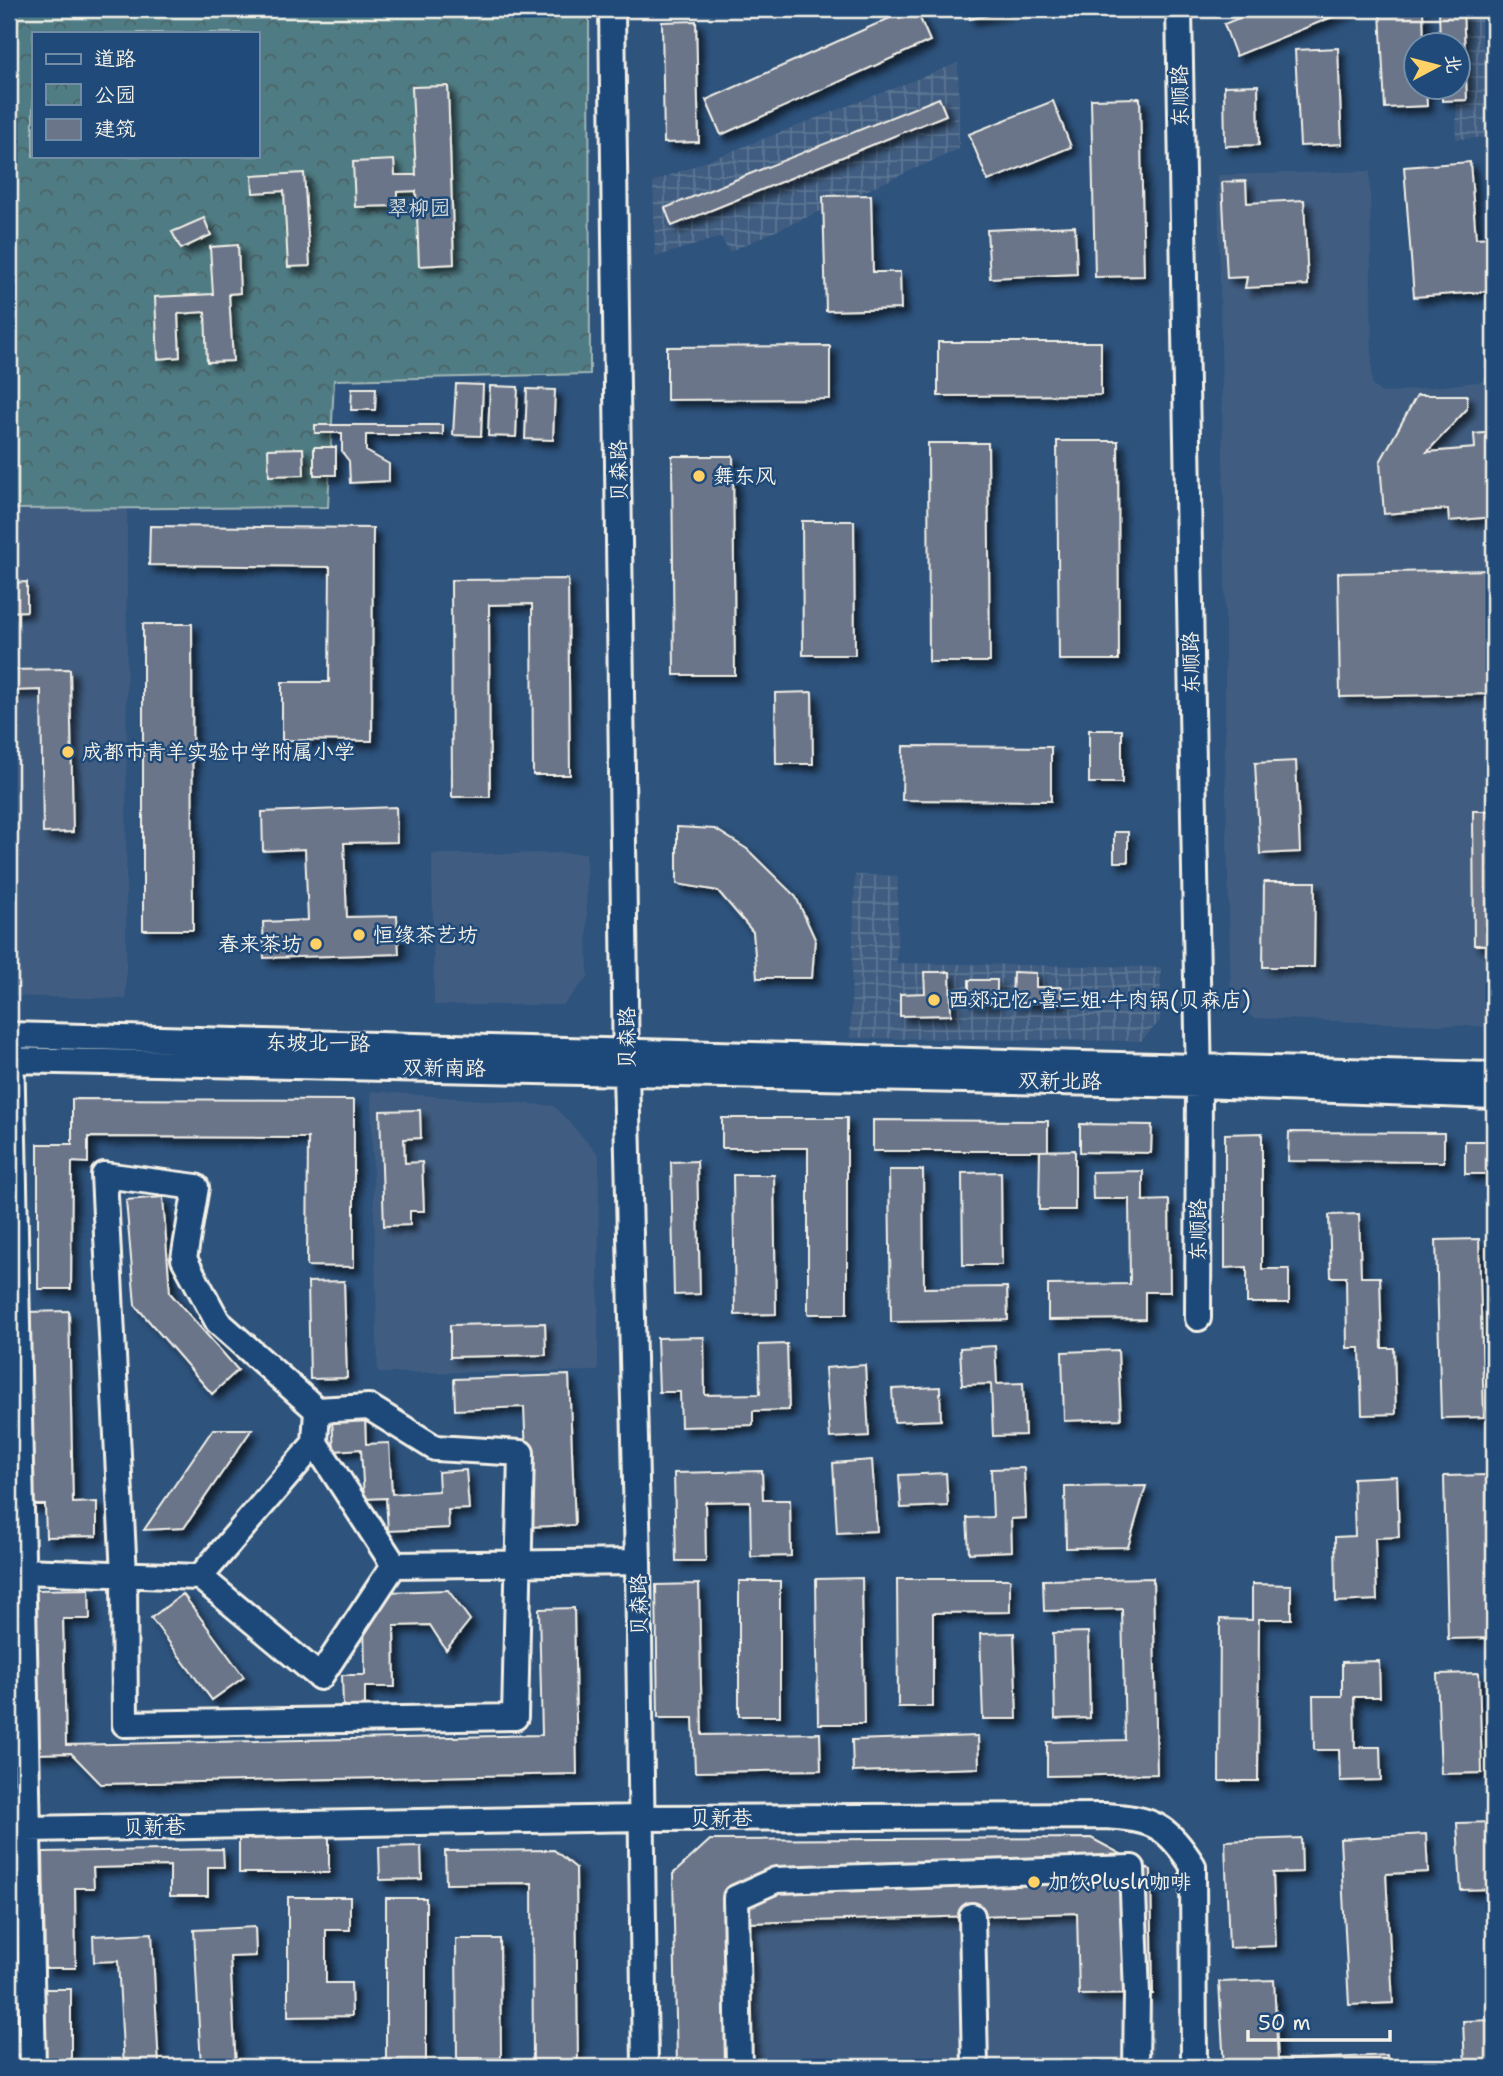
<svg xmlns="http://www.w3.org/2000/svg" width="1503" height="2076" font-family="'Shantell Sans','LXGW WenKai TC',sans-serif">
	<defs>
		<pattern id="industrial-grid" width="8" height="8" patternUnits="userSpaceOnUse" patternTransform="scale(1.75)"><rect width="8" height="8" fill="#405d81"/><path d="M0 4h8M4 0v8" fill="none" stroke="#5c7593"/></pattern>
		<pattern id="park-crowns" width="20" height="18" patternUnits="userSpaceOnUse" patternTransform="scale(1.75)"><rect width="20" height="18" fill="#507c84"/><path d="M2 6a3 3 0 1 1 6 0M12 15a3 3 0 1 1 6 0" fill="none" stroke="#4c6265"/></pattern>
		<filter id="shadow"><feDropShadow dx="6" dy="6" stdDeviation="3.5" flood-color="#0009"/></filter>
	</defs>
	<rect width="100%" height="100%" fill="#2e537d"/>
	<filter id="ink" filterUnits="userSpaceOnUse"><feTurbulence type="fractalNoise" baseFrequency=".0143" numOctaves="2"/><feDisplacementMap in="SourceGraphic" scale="14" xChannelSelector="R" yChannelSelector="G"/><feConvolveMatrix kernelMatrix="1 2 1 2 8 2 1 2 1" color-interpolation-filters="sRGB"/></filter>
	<g filter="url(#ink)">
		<!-- built -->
		<path fill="#405d81" d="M1370 171 1372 385 1382 393 1494 380V1027L1253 1018 1231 999 1225 750V566L1218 175Z
			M127 508 126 999 9 996V509Z
			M586 853 588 977 563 1005H434L432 854Z
			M371 1091 554 1106 599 1155 598 1371 378 1373Z
			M1091 1838 1151 1870 1154 2067H677L673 1874 710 1840Z"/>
		<!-- industrial -->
		<path fill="url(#industrial-grid)" d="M1454 9H1494V137L1456 139 1458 46 1455 45Z
			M958 63 959 149 729 252 721 237 655 257 653 182Z
			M855 875 898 876 897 963 1161 967 1160 1021 1141 1041 850 1038Z"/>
		<!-- park -->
		<path fill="url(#park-crowns)" stroke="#a2b6b6" stroke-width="2" fill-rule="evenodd" d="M9 9H589L590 374 334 380 328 507 9 509ZM33 33H257V156H33Z"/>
		<!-- building -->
		<path fill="#6b758a" stroke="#f4f1e8" stroke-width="2" filter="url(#shadow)" d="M910 9H916L930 41 721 135 706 100Z
			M967 9H1012V10L970 19Z
			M1261 9H1352L1236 56 1224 24Z
			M1439 9H1463L1467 100 1442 101V88H1458V46H1440Z
			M1423 10 1424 46H1416V88H1426L1427 106 1385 108 1380 12Z
			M696 21 699 142 664 143 662 22Z
			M1338 48 1342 144 1300 146 1295 50Z
			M1258 85 1259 145 1225 146 1224 86Z
			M448 86 454 264 419 266 416 191 397 192V206L355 207 353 162 394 160 395 175H416L412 87Z
			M939 98 946 115 672 226 665 208Z
			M1140 98 1144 276 1095 277 1091 99Z
			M1053 101 1071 147 988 181 969 134Z
			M1470 162 1476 238 1494 237V291L1414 297 1404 167Z
			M304 173 310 266 288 267 284 191 253 193 252 176Z
			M1246 181 1247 203 1304 200 1308 285 1245 288 1247 277 1227 278 1222 182Z
			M871 195 873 272H900L901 309 826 311 823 196Z
			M204 218 211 235 181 249 172 232Z
			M1075 226 1077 274 990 278 987 230Z
			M238 245 240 293 229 294 233 361 207 362 205 312 178 314 180 357 158 359 155 297 213 294 210 247Z
			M938 342H1101V395L938 396Z
			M830 346V399L667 400V347Z
			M456 384 483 385 481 436 453 435Z
			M490 386 518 387 516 437 488 436Z
			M352 388H376L375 410H351Z
			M527 389 555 390 553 440 525 439Z
			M1417 395H1467V409L1427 452 1475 448 1474 434 1494 432V517L1449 521 1448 509 1384 514 1380 462Z
			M315 425H443V435H366V451L389 464V481L350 483 349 461 342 452V433H315Z
			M1057 441H1118L1119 660H1059Z
			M928 443H988L990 662H929Z
			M314 447H336V475H314Z
			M303 448 304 475 269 476 268 449Z
			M672 456H733L735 675H674Z
			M802 521H854L855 655H803Z
			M150 526 373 528 372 741 282 740V682H329L330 567 149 565Z
			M1494 570V694L1340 697 1338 573Z
			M568 579 570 775H533L532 604 489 605 490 797H452L451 580Z
			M27 582V611L9 612V583Z
			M143 624H192L193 930H143Z
			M70 669 73 832 43 833 41 690 9 691V670Z
			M812 692 813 764H776L775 693Z
			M1089 730H1122V783H1089Z
			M903 746 1051 747V801L902 800Z
			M1296 761 1300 852 1260 854 1255 763Z
			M396 807 397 842 344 843 347 917 397 916 399 954 264 958 263 922 308 920 305 849 263 851 262 812Z
			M1473 811H1494V945H1474Z
			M677 827 715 829 747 849 796 897 815 939 812 978H757L753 932 718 891 677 884Z
			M1114 832H1128V862H1114Z
			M1264 882H1315L1314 967H1263Z
			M924 972H950L951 1015 900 1016V994L925 993Z
			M1013 972 1036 973V987H1062L1061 1003H1012Z
			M969 980H997V1003L969 1002Z
			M72 1099 354 1100V1267L307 1266 308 1138 88 1137V1163L72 1162 71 1289H38V1144H72Z
			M420 1110 421 1138 404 1139 405 1163 422 1162 424 1211H410V1225L384 1226 380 1111Z
			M722 1118H847V1314H808V1148H722Z
			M873 1120 1048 1121V1151H873Z
			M1080 1124 1152 1125 1151 1153 1080 1152Z
			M1289 1132 1444 1133V1162L1288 1161Z
			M1262 1133V1269H1289V1303H1247V1267L1225 1268V1134Z
			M1465 1141H1494V1174H1465Z
			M1075 1150V1210H1039L1040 1151Z
			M697 1161 700 1294 674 1295 671 1162Z
			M889 1170H923L924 1288 1007 1287 1008 1320 891 1322Z
			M1143 1171V1201L1169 1200 1170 1292H1145V1319L1048 1320V1285L1130 1284 1129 1199H1093L1092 1172Z
			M1001 1172 1002 1265H963L962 1173Z
			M733 1175H774L776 1314 735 1315Z
			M163 1197 170 1293 238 1370 212 1394 135 1305 126 1200Z
			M1359 1214 1361 1277H1380L1382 1348H1394L1396 1414 1362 1415 1360 1348H1347L1346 1277H1331L1329 1215Z
			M1479 1239 1484 1417 1441 1418 1436 1240Z
			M344 1281 347 1378 310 1379 308 1282Z
			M69 1311 73 1503 97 1502V1536L46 1537 45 1505H30L26 1312Z
			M545 1323 546 1355 450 1357V1325Z
			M704 1337 705 1395 760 1394 759 1345 787 1344 789 1410 753 1411V1425L681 1427 680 1392H659L657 1338Z
			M995 1346 997 1384 1023 1383 1025 1435 993 1436 991 1384 962 1385 960 1348Z
			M1118 1350 1121 1419 1064 1421 1062 1352Z
			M865 1365 869 1436 830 1438 825 1368Z
			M569 1375 575 1525 529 1527 524 1407 455 1410 454 1379Z
			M940 1387 941 1420 894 1422 892 1389Z
			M365 1417 366 1444 389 1443 392 1494 439 1491 438 1472 466 1470 469 1509 448 1510 449 1528 388 1531 386 1498 364 1499 361 1449 334 1451 332 1419Z
			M213 1429H252L184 1528 144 1530Z
			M872 1460 877 1531 837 1533 833 1463Z
			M1024 1468 1026 1518 1011 1519 1012 1551 969 1553 967 1518 993 1517 991 1469Z
			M762 1471 763 1500H790L791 1556 751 1557 750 1501 705 1502 706 1561H676L674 1473Z
			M946 1473 948 1506 901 1508 899 1475Z
			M1488 1475 1492 1638 1448 1639 1444 1476Z
			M1397 1476 1399 1537 1375 1538 1377 1600 1336 1602 1335 1537 1355 1536 1353 1478Z
			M1146 1486 1128 1547 1066 1548 1065 1487Z
			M862 1578 864 1724H818L816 1579Z
			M1153 1578 1157 1774 1047 1776V1742L1125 1740 1122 1609 1044 1611 1043 1580Z
			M897 1579H1010V1612L933 1613V1707H898Z
			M739 1581H780V1716H739Z
			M699 1584 702 1735 820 1733 821 1770 695 1772 693 1718H658L656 1585Z
			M1252 1584 1291 1585V1619H1259L1258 1781H1219L1220 1619 1252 1620Z
			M89 1589 90 1619H63L66 1745 542 1735 539 1609 574 1608 577 1774 101 1784 71 1753 36 1754 33 1590Z
			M448 1590 470 1620 446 1650 430 1625 394 1626 395 1687H365V1706H343L342 1675H365L364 1620 387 1592Z
			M183 1594 244 1677 212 1700 151 1618Z
			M1088 1632 1090 1718 1055 1719 1053 1633Z
			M1014 1633 1017 1719H983L980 1634Z
			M1379 1661 1380 1697H1354L1355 1747H1380L1381 1780 1340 1781 1339 1750H1314L1313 1696H1342V1662Z
			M1479 1673 1482 1773 1441 1774 1437 1674Z
			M978 1736 979 1768 853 1772 852 1740Z
			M1494 1822V1889L1461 1890 1457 1823Z
			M1426 1834 1428 1872 1386 1874 1393 2003 1349 2005 1340 1839Z
			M239 1835H329V1873H239Z
			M1091 1838 1151 1870 1153 1994 1079 1995 1077 1913 749 1923 752 2067H677L673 1874 710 1840Z
			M1301 1838 1302 1872 1273 1873 1276 1946 1229 1948 1225 1841Z
			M421 1846 422 1879 380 1880 379 1847Z
			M223 1849 224 1867H208V1896H170V1866L93 1868 94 1888H75L76 1968H45L43 1852Z
			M554 1850 576 1868 578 2067H533L532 1883 446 1884 445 1851Z
			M288 1897H350V1930H326V1983H351L352 2016 288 2017Z
			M386 1898H426V2062L386 2061Z
			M255 1927 256 1956 230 1957 236 2067H201L194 1930Z
			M152 1933 159 2067H124L118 1961 94 1962 93 1936Z
			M456 1939H500L501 2058H457Z
			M1274 1980 1278 2061 1387 2055 1388 2067H1224L1219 1982Z
			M43 1989H71V2067H43Z
			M1494 2020V2067H1465L1463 2021Z"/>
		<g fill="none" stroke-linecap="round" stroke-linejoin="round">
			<defs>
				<path id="minor" d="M612 9 626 1072 638 1562 645 2067
					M1179 9 1199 1085 1198 1318
					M9 1035 1494 1075
					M11 1046 33 2067
					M9 1060 1199 1085 1494 1096
					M315 1443 317 1410 369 1407 435 1448 521 1453 515 1717 125 1724 124 1575 104 1175 196 1187 184 1259 218 1322 317 1410
					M22 1571 200 1577 315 1443 394 1565 638 1562
					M200 1577 320 1677 394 1565
					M28 1829 642 1818 1105 1816C1153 1819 1167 1825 1193 1866L1194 2067
					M972 1916 975 2067
					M739 2067 736 1898 776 1880 1132 1868 1137 1994 1136 2067"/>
			</defs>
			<!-- minor casing -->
			<use href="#minor" stroke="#f4f1e8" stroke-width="30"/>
			<!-- minor -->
			<use href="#minor" stroke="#1f4a7a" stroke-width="24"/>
		</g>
	</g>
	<!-- markers -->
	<g fill="#ffd166" stroke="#1f4a7a" stroke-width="2.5">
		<circle cx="699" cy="476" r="7"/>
		<circle cx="68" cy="752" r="7"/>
		<circle cx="359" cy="935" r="7"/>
		<circle cx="316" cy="944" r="7"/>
		<circle cx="934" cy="1000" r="7"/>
		<circle cx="1034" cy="1882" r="7"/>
	</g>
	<g text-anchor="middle" stroke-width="5" stroke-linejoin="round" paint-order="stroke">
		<!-- street labels -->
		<g font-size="21" fill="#f4f1e8" stroke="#1f4a7a">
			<text transform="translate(1180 96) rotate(-91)" y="7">东顺路</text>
			<text transform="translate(619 471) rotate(-91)" y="7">贝森路</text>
			<text transform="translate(1191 663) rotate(-91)" y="7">东顺路</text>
			<text transform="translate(627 1038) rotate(-90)" y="7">贝森路</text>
			<text transform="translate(318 1043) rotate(1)" y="7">东坡北一路</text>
			<text transform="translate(444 1068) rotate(1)" y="7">双新南路</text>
			<text transform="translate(1060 1081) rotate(1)" y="7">双新北路</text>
			<text transform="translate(1198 1230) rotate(-90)" y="7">东顺路</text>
			<text transform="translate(639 1605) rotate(-91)" y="7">贝森路</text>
			<text x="721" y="1825">贝新巷</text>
			<text transform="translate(154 1827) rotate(-1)" y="7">贝新巷</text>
		</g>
		<!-- park labels -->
		<g font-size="21" fill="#dbdfd9" stroke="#1f4a7a">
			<text x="419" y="215">翠柳园</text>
		</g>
		<!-- poi labels -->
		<g font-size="21" fill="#f4f1e8" stroke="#1f4a7a" text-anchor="start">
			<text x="713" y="483">舞东风</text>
			<text x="82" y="759">成都市青羊实验中学附属小学</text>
			<text x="373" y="942">恒缘茶艺坊</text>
			<text x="302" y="951" text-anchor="end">春来茶坊</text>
			<text x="948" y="1007">西郊记忆·喜三姐·牛肉锅(贝森店)</text>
			<text x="1048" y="1889">加饮Plusln咖啡</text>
		</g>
	</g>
	<!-- margin -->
	<rect width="1503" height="2076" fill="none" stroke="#1f4a7a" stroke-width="35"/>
	<rect x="18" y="18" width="1468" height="2041" fill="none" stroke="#f4f1e8" stroke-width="2.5" filter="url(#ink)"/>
	<!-- legend -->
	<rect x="32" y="32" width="228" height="126" fill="#1f4a7a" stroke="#748da6" stroke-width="2"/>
	<rect x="46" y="54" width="35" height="10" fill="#1f4a7a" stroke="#748da6" stroke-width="2"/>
	<text x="94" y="66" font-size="21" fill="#f4f1e8">道路</text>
	<rect x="46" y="84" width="35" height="21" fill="url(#park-crowns)" stroke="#748da6" stroke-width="2"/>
	<text x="94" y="102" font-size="21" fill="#f4f1e8">公园</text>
	<rect x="46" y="119" width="35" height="21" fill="#6b758a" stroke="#748da6" stroke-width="2"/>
	<text x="94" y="136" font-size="21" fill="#f4f1e8">建筑</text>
	<!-- north arrow -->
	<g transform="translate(1437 66) rotate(83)"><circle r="33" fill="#1f4a7a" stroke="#748da6" stroke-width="2"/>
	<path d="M0-5L12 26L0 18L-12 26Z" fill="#ffd166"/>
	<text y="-10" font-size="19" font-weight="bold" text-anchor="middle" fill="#f4f1e8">北</text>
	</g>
	<!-- scale -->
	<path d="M1248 2030v10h142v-10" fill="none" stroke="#f4f1e8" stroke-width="3.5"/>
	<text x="1258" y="2030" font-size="21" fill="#f4f1e8" stroke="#1f4a7a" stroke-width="5" paint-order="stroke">50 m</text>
</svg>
